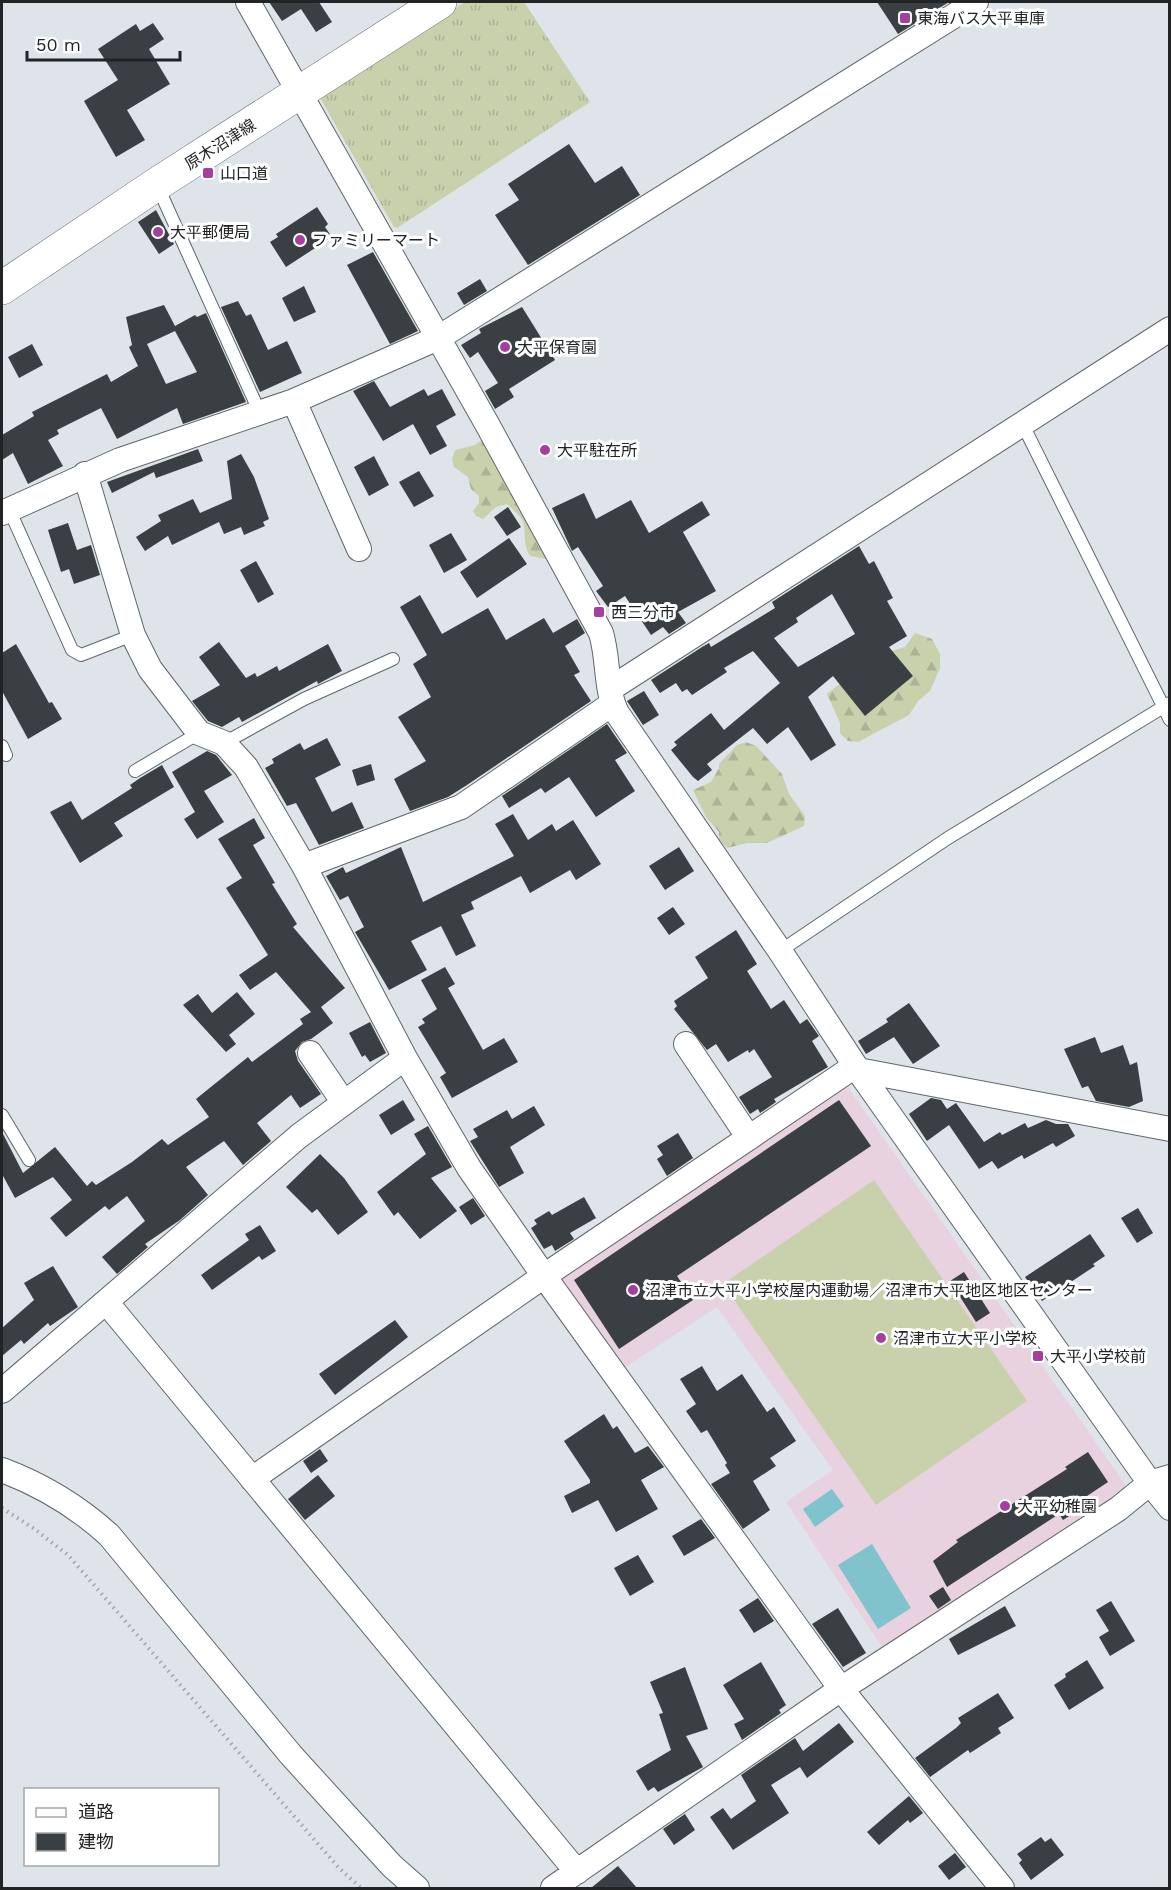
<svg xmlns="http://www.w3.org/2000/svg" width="1171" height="1890" font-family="'Work Sans','Noto Sans JP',sans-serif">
	<defs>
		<pattern id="grass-tufts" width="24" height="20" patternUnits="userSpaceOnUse" patternTransform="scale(1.5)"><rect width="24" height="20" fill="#c8d0ac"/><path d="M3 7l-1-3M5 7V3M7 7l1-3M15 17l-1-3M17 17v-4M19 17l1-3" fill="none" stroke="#acb294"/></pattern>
		<pattern id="forest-firs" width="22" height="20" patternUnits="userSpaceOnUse" patternTransform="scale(1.5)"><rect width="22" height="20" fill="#c8d0ac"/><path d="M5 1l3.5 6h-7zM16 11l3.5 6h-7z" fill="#acb294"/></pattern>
	</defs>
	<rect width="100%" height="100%" fill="#dee4ea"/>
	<!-- education -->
	<path fill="#e8d2df" d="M843 1080 1129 1490 884 1650 786 1502 833 1470 717 1307 621 1370 555 1277Z"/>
	<!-- grass -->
	<path fill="url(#grass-tufts)" d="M465 2H524L590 102 397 228 394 227 319 96Z"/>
	<!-- forest -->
	<path fill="url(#forest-firs)" d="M480 441 488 442 551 554 546 559 530 556C521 540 528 530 521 518 518 513 511 508 507 504L496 507 483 519 476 516 473 511 479 503V496L471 489 468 477 454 467 452 459 455 450 475 445Z
		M915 633 932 639 940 654V668L930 691 918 701 909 715 858 742 848 741 840 733V723L827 694 861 667 888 652 905 647Z
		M746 742 756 746 782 774 789 794 805 816 804 826 767 843H747L727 848 719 840V832L706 817 693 790 711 782 719 768V764L737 745Z"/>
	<!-- garden -->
	<path fill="#c8d0ac" d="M874 1180 1027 1401 876 1505 723 1284Z"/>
	<!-- water -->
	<path fill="#80c3cc" d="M832 1489 844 1506 815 1527 803 1509Z
		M872 1544 911 1608 878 1629 838 1565Z"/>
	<!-- building -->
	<path fill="#3a3f44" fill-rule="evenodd" d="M269 2H319L332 22 316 32 301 9 282 21Z
		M877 2H949L898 34Z
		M153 23 164 39 149 49 170 84 127 110 145 140 116 157 84 101 118 80 98 49 136 24 140 31Z
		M569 144 595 183 622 166 640 195 528 265 495 215 519 200 508 184Z
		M317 207 328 224 325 227 332 237 286 267 270 242 278 237 276 234Z
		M156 210 174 244 159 254 138 222Z
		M373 252 418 331 390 344 347 265Z
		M480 279 487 291 464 305 457 293Z
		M304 286 316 312 294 322 282 298Z
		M238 301 246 316 251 314 268 350 287 341 302 373 260 392 221 307Z
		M164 305 175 326 195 315 197 317 206 313 246 402 183 424 177 408 117 439 101 408 57 430 59 434 48 440 63 466 28 484 13 453 2 460V435L34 416 32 412 107 374 111 382 138 366 129 347 132 345 126 317ZM175 331 197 372 166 384 147 344Z
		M522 307 555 360 509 389 514 397 495 409 485 391 498 383 478 352 470 358 461 345 481 333 479 329Z
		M32 344 43 365 19 378 8 357Z
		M374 381 390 407 424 389 428 396 442 389 456 415 436 426 447 446 430 455 413 424 383 441 353 391Z
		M198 449 203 461 156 478 154 472 112 493 107 482Z
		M241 454 254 477 269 519 263 522 265 526 244 535 241 527 224 534 219 522 172 545 168 536 145 551 136 537 161 521 158 515 193 499 200 513 232 499 227 461Z
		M374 456 389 485 369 496 354 467Z
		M419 471 434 496 414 507 399 482Z
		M584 493 596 519 631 500 649 533 702 501 710 515 683 532 716 591 678 612 686 623 669 634 663 627 651 635 625 596 608 607 596 591 603 586 578 547 572 551 552 508Z
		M508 507 521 527 507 536 494 517Z
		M68 523 77 550 91 545 100 575 74 584 69 569 61 572 48 530Z
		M451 533 467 560 444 573 429 545Z
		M509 538 527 564 477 598 460 572Z
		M859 546 869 564 874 561 893 598 887 601 907 636 889 647 913 676 865 716 833 676 808 697 836 745 811 761 788 727 767 744 753 728 707 764 712 770 698 781 693 777 671 750 677 745 674 742 711 713 724 730 780 683 753 651 724 668 727 672 692 695 687 689 682 692 676 683 660 693 651 680 702 647 709 643 711 647 775 608 772 602ZM832 594 855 634 798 667 774 638 798 622 796 618Z
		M256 561 274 594 258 603 240 570Z
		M420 595 442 634 488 608 506 640 544 618 553 633 577 619 585 633 565 646 580 672 574 675 591 701 467 785 448 797 410 811 394 779 426 761 398 717 431 697 413 664 427 655 400 607Z
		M219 642 246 678 255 673 257 677 277 666 279 671 328 644 342 671 318 684 317 681 242 722 239 717 222 727 208 721 192 701 220 685 199 657Z
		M16 644 49 703 52 702 62 719 28 739 2 691V653Z
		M644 691 659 715 643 725 627 701Z
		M607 724 627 753 615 760 635 791 596 817 569 777 545 793 541 788 509 808 502 796Z
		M327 738 341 765 315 778 332 812 352 802 364 828 319 845 296 803 287 806 265 768 274 763 272 759 300 743 304 750Z
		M207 751 216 755 232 775 204 791 224 822 197 839 184 819 195 812 172 772Z
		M371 764 375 780 357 786 352 770Z
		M162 765 174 787 114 823 123 836 80 863 50 812 71 801 82 820 132 788 130 785 140 778Z
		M513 814 528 840 552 824 556 831 573 820 601 864 576 880 570 870 530 893 521 876 471 902 474 909 461 915 476 946 456 956 441 926 411 941 427 970 389 990 355 932 364 927 348 896 340 900 326 876 343 867 346 873 401 847 423 902 514 856 495 824Z
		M254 818 265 838 253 845 275 883 272 884 297 924 293 927 345 988 321 1007 333 1023 311 1039 302 1042 295 1051 298 1061 321 1094 300 1108 291 1095 257 1123 271 1141 243 1165 224 1141 186 1167 208 1195 180 1220 145 1244 148 1247 117 1274 102 1257 145 1221 127 1196 109 1210 105 1206 66 1237 50 1218 72 1200 53 1177 15 1198 2 1174V1132L23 1173 55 1147 87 1186 92 1181 96 1185 132 1162 162 1139 168 1145 209 1117 196 1099 248 1057 252 1062 303 1024 300 1019 311 1012 276 972 250 990 239 975 268 955 226 888 242 878 218 839Z
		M679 847 694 871 665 890 649 866Z
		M673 907 685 924 669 935 657 918Z
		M736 930 757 964 747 971 771 1009 784 1000 800 1024 807 1019 819 1036 812 1041 828 1067 774 1099 776 1102 760 1113 758 1109 750 1114 739 1097 772 1077 754 1049 749 1053 748 1050 728 1062 716 1044 707 1050 674 1009 677 1006 674 1001 708 978 695 957Z
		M445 967 455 984 448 988 483 1050 504 1038 518 1062 452 1098 440 1077 446 1073 418 1027 425 1023 422 1019 437 1009 421 980Z
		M237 992 255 1014 229 1035 236 1044 226 1052 183 1005 198 994 212 1013Z
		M909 1003 940 1046 913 1064 894 1037 866 1054 858 1041 888 1022 886 1019Z
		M370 1022 386 1053 370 1062 365 1055 362 1057 349 1033Z
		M1095 1037 1101 1053 1123 1045 1130 1065 1137 1062 1143 1101 1129 1107 1096 1101 1088 1086 1082 1088 1064 1049Z
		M931 1098 941 1100 947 1109 956 1103 984 1142 1000 1132 1002 1135 1025 1123 1028 1128 1046 1120 1056 1124H1068L1075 1136 1056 1147 1053 1143 1024 1159 1022 1155 998 1169 992 1161 979 1169 949 1125 927 1141 909 1114Z
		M403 1100 415 1120 391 1135 379 1115Z
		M839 1100 871 1146 677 1276 693 1300 619 1349 574 1280Z
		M534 1106 545 1125 510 1147 524 1173 499 1187 470 1141 478 1137 473 1129 507 1110 512 1119Z
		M428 1126 452 1167 431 1178 457 1211 420 1239 398 1212 394 1216 377 1192 426 1154 414 1134Z
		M678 1133 693 1158 667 1176 657 1159 663 1155 657 1146Z
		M320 1154 344 1178 368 1212 338 1235 317 1209 312 1213 286 1187Z
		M584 1197 596 1218 570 1233 574 1239 555 1251 552 1245 544 1249 531 1228 537 1224 534 1220 549 1211 552 1215Z
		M473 1198 485 1216 471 1225 459 1207Z
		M1138 1208 1153 1233 1137 1243 1121 1218Z
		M260 1225 276 1251 262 1260 259 1256 212 1290 201 1275 249 1240 245 1234Z
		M1090 1234 1105 1256 1093 1264 1095 1266 1042 1301 1025 1277Z
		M53 1266 78 1307 50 1326 48 1323 24 1344 21 1340 2 1356V1328L34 1300 24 1283Z
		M964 1272 990 1313 976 1322 950 1281Z
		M395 1320 408 1337 335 1395 319 1374Z
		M702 1366 717 1391 742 1374 767 1412 774 1407 796 1441 770 1458 776 1466 753 1481 770 1510 743 1529 711 1484 730 1473 725 1465 727 1463 707 1430 701 1433 686 1411 696 1404 680 1379Z
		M604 1414 613 1429 617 1426 635 1453 648 1446 664 1467 641 1480 658 1509 616 1532 598 1500 572 1513 564 1496 590 1483V1480L564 1441Z
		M320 1449 328 1461 311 1473 303 1461Z
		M1088 1452 1108 1482 1087 1496 1090 1503 1063 1520 1059 1514 947 1587 933 1561 958 1542 956 1540 1067 1469 1065 1467Z
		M318 1475 335 1496 305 1520 288 1499Z
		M701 1519 715 1538 684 1556 672 1536Z
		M638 1555 654 1582 630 1596 614 1568Z
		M943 1587 951 1600 938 1609 929 1596Z
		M758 1598 774 1621 754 1633 739 1610Z
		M1111 1601 1135 1641 1110 1656 1099 1637 1109 1631 1096 1610Z
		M1005 1606 1016 1626 958 1655 949 1639Z
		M838 1608 866 1653 843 1667 812 1624Z
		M1087 1660 1104 1688 1069 1710 1054 1685 1066 1677 1065 1674Z
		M761 1662 786 1705 779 1710 781 1713 742 1740 734 1724 744 1719 723 1685Z
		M685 1667 708 1729 686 1736 703 1767 658 1792 654 1787 648 1791 636 1771 671 1750 659 1714 663 1713 650 1682Z
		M998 1693 1014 1718 998 1728 1001 1733 970 1753 968 1750 930 1777 915 1758 956 1728 961 1723 958 1718Z
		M839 1723 854 1742 807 1778 800 1767 771 1785 789 1813 733 1850 710 1817 723 1808 731 1819 756 1801 741 1775 795 1738 803 1751Z
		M909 1796 923 1813 910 1823 908 1820 879 1845 867 1832Z
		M685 1814 695 1830 674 1845 663 1829Z
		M1041 1837 1045 1842 1051 1838 1064 1855 1031 1880 1019 1863 1022 1860 1017 1854Z
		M955 1853 966 1867 949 1880 938 1866Z
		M618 1866 637 1888H591Z"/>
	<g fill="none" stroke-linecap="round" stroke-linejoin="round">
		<defs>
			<path id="service" d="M157 185 260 413
				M1022 423 1170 720
				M9 509 72 650 81 655 133 635
				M224 743 304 699 393 659
				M2 746 6 755
				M135 771 199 733
				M780 951 948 838 1170 703
				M2 1115 29 1160"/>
			<path id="minor" d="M248 2 487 424 601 633C609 659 605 689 617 713L780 951 858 1070 1150 1483 1170 1508
				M294 401 359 549
				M85 474 133 635 150 669 199 733 224 743 246 767 304 866 405 1058 469 1168 544 1276 841 1689 1002 1888
				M2 513 120 460 294 401 438 338 976 2
				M610 689 1170 329
				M304 866 461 807 612 704
				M686 1044 749 1138
				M310 1053 344 1103
				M858 1070 1170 1129
				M107 1303 577 1872
				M2 1391 299 1136 405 1058
				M2 1470C42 1485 77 1506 109 1535L291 1755 392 1866 417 1888
				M252 1479 544 1276 855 1066
				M553 1888 841 1689 1118 1509 1150 1483 1170 1477"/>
			<path id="secondary" d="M2 288 157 184 440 2"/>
		</defs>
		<!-- service casing -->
		<use href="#service" stroke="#60656a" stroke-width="14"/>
		<!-- minor casing -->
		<use href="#minor" stroke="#60656a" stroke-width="26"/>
		<!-- secondary casing -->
		<use href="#secondary" stroke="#60656a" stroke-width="34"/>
		<!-- path -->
		<path stroke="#a0a5a9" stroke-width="4" stroke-dasharray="1.5 4.5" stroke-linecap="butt" d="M2 1508 33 1528 68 1555 338 1867 361 1888"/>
		<!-- service -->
		<use href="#service" stroke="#fff" stroke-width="12"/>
		<!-- minor -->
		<use href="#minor" stroke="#fff" stroke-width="24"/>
		<!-- secondary -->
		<use href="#secondary" stroke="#fff" stroke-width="33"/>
	</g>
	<!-- markers -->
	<g fill="#a63ea1" stroke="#fff" stroke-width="2">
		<rect x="899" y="12" width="12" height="12" rx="3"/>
		<rect x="202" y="167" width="12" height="12" rx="3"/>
		<circle cx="158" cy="232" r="6"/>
		<circle cx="300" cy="240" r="6"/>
		<circle cx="505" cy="347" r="6"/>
		<circle cx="545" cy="450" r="6"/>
		<rect x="593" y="606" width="12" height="12" rx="3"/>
		<circle cx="633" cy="1290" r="6"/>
		<circle cx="881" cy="1338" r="6"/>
		<rect x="1032" y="1350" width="12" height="12" rx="3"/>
		<circle cx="1005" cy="1506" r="6"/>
	</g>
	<g text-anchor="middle" stroke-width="6" stroke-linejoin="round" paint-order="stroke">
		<!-- poi labels -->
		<g font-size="16" fill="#212325" stroke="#fff" text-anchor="start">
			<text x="917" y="24">東海バス大平車庫</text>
			<text x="220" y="179">山口道</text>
			<text x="170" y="238">大平郵便局</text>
			<text x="312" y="246">ファミリーマート</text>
			<text x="517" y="353">大平保育園</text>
			<text x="557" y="456">大平駐在所</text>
			<text x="611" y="618">西三分市</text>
			<text x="645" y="1296">沼津市立大平小学校屋内運動場／沼津市大平地区地区センター</text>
			<text x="893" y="1344">沼津市立大平小学校</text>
			<text x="1050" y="1362">大平小学校前</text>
			<text x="1017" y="1512">大平幼稚園</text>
		</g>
		<!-- street labels -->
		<g font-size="16" fill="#212325" stroke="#fff">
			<text transform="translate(220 144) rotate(-32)" y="6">原木沼津線</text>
		</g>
	</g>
	<!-- border -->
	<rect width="1171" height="1890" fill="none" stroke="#212325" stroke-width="6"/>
	<!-- legend -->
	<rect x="24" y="1788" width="195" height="78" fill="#ffffff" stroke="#a6a7a8" stroke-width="1.5"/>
	<rect x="36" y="1808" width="30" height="9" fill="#ffffff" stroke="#a6a7a8" stroke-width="1.5"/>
	<text x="78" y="1818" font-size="18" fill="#212325">道路</text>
	<rect x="36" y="1833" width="30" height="18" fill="#3a3f44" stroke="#a6a7a8" stroke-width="1.5"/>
	<text x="78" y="1848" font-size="18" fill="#212325">建物</text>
	<!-- scale -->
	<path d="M27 51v9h153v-9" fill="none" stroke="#212325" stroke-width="3"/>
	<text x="36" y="51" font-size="18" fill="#212325" stroke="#ffffff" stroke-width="4.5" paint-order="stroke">50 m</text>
</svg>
